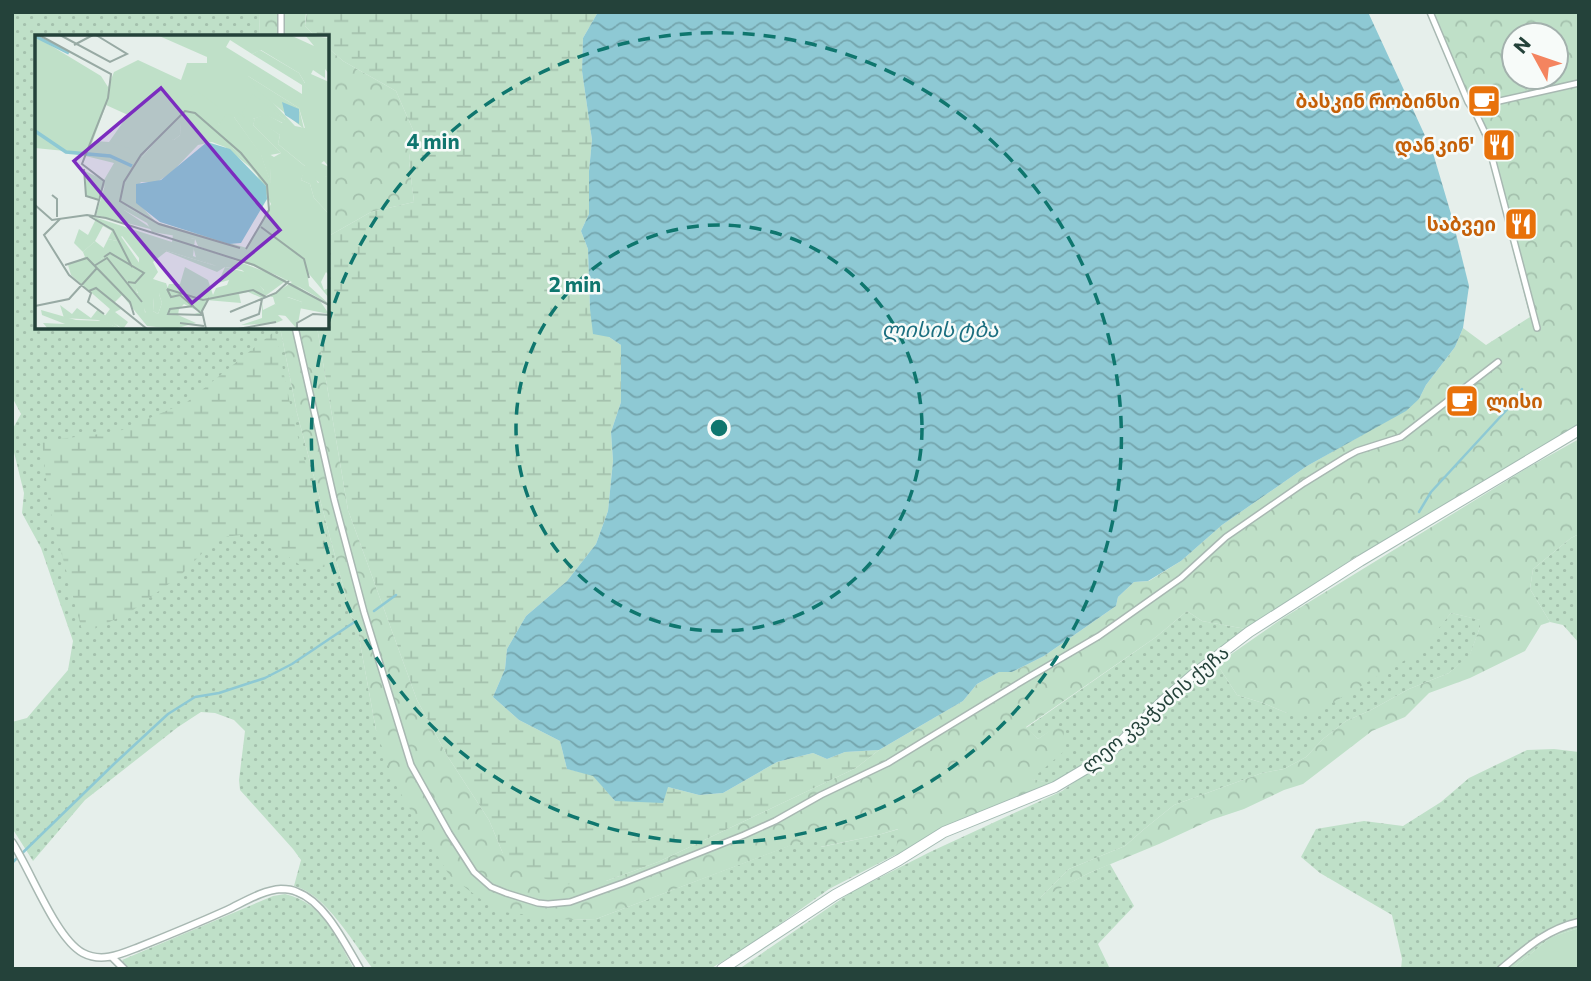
<svg xmlns="http://www.w3.org/2000/svg" width="1591" height="981" font-family="Commissioner,'Noto Sans Georgian',sans-serif">
	<defs>
		<pattern id="grass-dots" width="8" height="8" patternUnits="userSpaceOnUse" patternTransform="scale(1.75)"><rect width="8" height="8" fill="#bfe0c8"/><path d="M2 2h.1M6 6h.1" fill="none" stroke="#a4c1ad" stroke-width="1.8" stroke-linecap="round"/></pattern>
		<pattern id="forest-crowns" width="20" height="18" patternUnits="userSpaceOnUse" patternTransform="scale(1.75)"><rect width="20" height="18" fill="#bfe0c8"/><path d="M2 6a3 3 0 1 1 6 0M12 15a3 3 0 1 1 6 0" fill="none" stroke="#a4c1ad"/></pattern>
		<pattern id="wetland-marsh" width="20" height="14" patternUnits="userSpaceOnUse" patternTransform="scale(1.75)"><rect width="20" height="14" fill="#bfe0c8"/><path d="M1 5h8M5 5V1M11 12h8M15 12V8" fill="none" stroke="#a4c1ad"/></pattern>
		<pattern id="water-waves" width="16" height="10" patternUnits="userSpaceOnUse" patternTransform="scale(1.75)"><rect width="16" height="10" fill="#8ec9d4"/><path d="M0 5q4-4 8 0t8 0" fill="none" stroke="#74a5ad"/></pattern>
	</defs>
	<rect width="100%" height="100%" fill="#e6efeb"/>
	<!-- grass -->
	<path fill="url(#grass-dots)" d="M12 12H260L259 37H37V327H280L297 413 351 616 356 621 376 730 572 920 596 919 817 835 821 847 878 835 899 829 897 854 829 889 755 942 710 969H373C354 944 326 894 294 886L301 860 293 849 240 790 239 780 245 731 234 720 215 713 201 712 178 727 85 800 33 861 12 828V722L27 718 68 670 73 641 41 548 22 513 24 493 12 444V430L21 414 12 397Z
		M1579 534V643L1563 625 1550 622 1530 589 1533 569 1571 538Z
		M1187 611 1202 621 1246 629 1230 640 1191 673 1085 765 1053 784 1031 779 1058 726 1038 739 1026 728 1156 637Z
		M1451 613 1481 620 1480 627 1470 655 1449 673 1409 689 1371 710 1346 721 1323 739 1306 757 1284 769 1262 773 1174 805 1143 830 1125 846 1069 869 1040 898 1089 873 1110 864 1134 906 1098 944 1110 969H739L853 891 930 852 1062 791 1104 761 1217 664 1237 695 1263 703 1287 713 1437 629Z
		M1554 749 1579 752V928L1551 937 1512 969H1401L1402 959 1392 915 1320 873 1301 857 1316 829 1364 821 1403 826 1441 802 1469 778 1527 750Z
		M285 894C324 903 336 937 354 969H129L122 960 273 896Z"/>
	<!-- forest -->
	<path fill="url(#forest-crowns)" fill-rule="evenodd" d="M260 12H306L305 26 316 37H259Z
		M1426 12H1579V424L1382 543 1357 556 1246 629 1202 621 1187 611 1156 637 1026 727 1038 739 1058 725 1064 730 1062 753 1032 779 1053 784 896 856 898 829 878 835 820 847 816 836 596 919 572 920 496 911 449 875 394 782 376 730 356 621 351 616 297 413 280 327H317L348 510 417 700 448 757 489 820 506 861 606 881 658 862 856 768 879 750 963 701 977 684 999 672H1012L1044 656 1116 606 1118 597 1134 582 1149 581 1181 561 1222 525 1307 466 1355 439 1419 399 1426 385 1455 347 1463 328 1486 345 1530 317 1485 142ZM1514 35H1556V77H1514Z
		M327 47 343 61 396 91 413 130 409 161 414 202 371 212 327 237Z
		M1579 439V534L1571 538 1533 569 1530 589 1550 622 1541 625 1525 651 1470 678 1429 693 1405 717 1372 731 1303 784 1284 790 1244 809 1211 820 1159 844 1089 873 1038 900 1069 869 1125 846 1143 830 1174 805 1262 773 1284 769 1306 757 1323 739 1346 721 1371 710 1409 689 1449 673 1470 654 1480 627V620L1451 613 1419 652 1315 713H1287L1263 703 1237 695 1217 664 1283 618 1529 467Z"/>
	<!-- wetland -->
	<path fill="url(#wetland-marsh)" d="M307 12H598L583 38 582 71 592 140 589 171V214L581 231 588 249 590 309 609 337 621 345V402L611 432 613 461 608 511 596 544 567 581 526 616 507 649 505 669 493 697 519 720 560 741 567 769 593 775 615 801 668 787 699 795 723 793 777 762 813 753 827 759 845 752 879 750 856 768 658 862 606 881 559 885 506 861 489 820 448 757 417 700 348 510 317 327H327V237L371 212 414 202 409 161 413 130 396 91 343 61 327 47V37H316L305 26Z
		M275 331 294 423 334 564 308 571 256 533 217 538 181 575 129 613 83 634 49 506 42 441 117 432 187 402Z"/>
	<!-- garden -->
	<path fill="#bfe0c8" d="M1579 928V969H1512L1551 937Z"/>
	<!-- water -->
	<path fill="url(#water-waves)" d="M598 12H1368L1433 153 1451 214 1469 286 1463 328 1455 347 1426 385 1419 399 1406 411 1307 466 1222 525 1181 561 1148 581 1134 582 1118 597 1116 606 1044 656 1012 672H999L977 684 963 701 879 750 845 752 827 759 813 753 777 762 723 793 699 795 668 787 663 803 615 801 593 776 567 769 560 741 519 720 493 697 505 669 507 649 526 616 567 581 596 544 608 511 613 461 611 432 621 402V345L609 337 593 334 590 309 588 249 581 231 589 214V171L592 140 582 71 583 38Z"/>
	<g fill="none" stroke-linecap="round" stroke-linejoin="round">
		<!-- stream -->
		<path stroke="#8ec9d4" stroke-width="2.5" d="M1419 512 1431 492 1513 403 1522 389
			M374 611 396 595
			M12 863 115 763 168 714 195 697 219 693 265 678 292 664 356 621"/>
		<defs>
			<path id="pedestrian" d="M281 12V37
				M1430 12 1468 102 1476 114 1486 135 1537 328
				M1473 107 1579 83
				M295 327 334 499 364 612 411 765 449 833 474 872 491 887 506 893 538 903 548 904 570 902 623 883 744 835 775 821 821 795 888 763 1029 677 1099 636 1181 578 1226 537 1304 483 1346 457 1357 451 1401 437 1498 362"/>
			<path id="minor" d="M12 842C30 869 56 939 83 953 102 963 121 954 139 947 169 935 198 923 227 910 244 902 263 890 281 889 285 889 293 890 297 892 325 902 345 944 360 969
				M112 957 124 969
				M1501 969C1525 949 1547 929 1579 922"/>
			<path id="secondary" d="M722 969 835 895 899 860 944 832 1055 787 1087 768 1118 745 1163 701 1193 675 1249 632 1360 561 1579 430"/>
		</defs>
		<!-- pedestrian casing -->
		<use href="#pedestrian" stroke="#a8b8b2" stroke-width="8"/>
		<!-- minor casing -->
		<use href="#minor" stroke="#a8b8b2" stroke-width="9"/>
		<!-- secondary casing -->
		<use href="#secondary" stroke="#a4bbb3" stroke-width="12"/>
		<!-- pedestrian -->
		<use href="#pedestrian" stroke="#fff" stroke-width="5"/>
		<!-- minor -->
		<use href="#minor" stroke="#fff" stroke-width="6"/>
		<!-- secondary -->
		<use href="#secondary" stroke="#fff" stroke-width="10"/>
	</g>
	<!-- distance rings -->
	<g fill="none" stroke="#0f766e" stroke-width="3.5" stroke-dasharray="12 9">
		<circle cx="719" cy="428" r="203"/>
		<path d="M328 323A405 405 0 1 1 326 330"/>
	</g>
	<!-- icons -->
	<defs>
		<symbol id="cafe-square" viewBox="-11 -11 22 22"><rect x="-9" y="-9" width="18" height="18" rx="4" fill="#e8710a" stroke="#f7fbf9"/><path d="M-5.5-4.5H6V0H3Q3 3.5 0 3.5H-2.5Q-5.5 3.5-5.5 0ZM3-3.2v2h1.7v-2ZM-6 4.5H4V6H-6Z" fill="#fff"/></symbol>
		<symbol id="restaurant-square" viewBox="-11 -11 22 22"><rect x="-9" y="-9" width="18" height="18" rx="4" fill="#e8710a" stroke="#f7fbf9"/><path d="M-5-6h1v4h1v-4h1v4h1v-4h1v5L-1.5 .5V6h-2V.5L-5-1ZM5-6V6H3V1.5H1.5Q1.5-4 5-6Z" fill="#fff"/></symbol>
	</defs>
	<g fill-rule="evenodd">
		<use href="#cafe-square" x="1465" y="82" width="38" height="38"/>
		<use href="#restaurant-square" x="1480" y="126" width="38" height="38"/>
		<use href="#restaurant-square" x="1502" y="205" width="38" height="38"/>
		<use href="#cafe-square" x="1443" y="382" width="38" height="38"/>
	</g>
	<g text-anchor="middle" stroke-width="5" stroke-linejoin="round" paint-order="stroke">
		<!-- food labels -->
		<g font-size="19" font-weight="bold" fill="#c56008" stroke="#f7fbf9" text-anchor="end">
			<text x="1460" y="108">ბასკინ რობინსი</text>
			<text x="1474" y="152">დანკინ'</text>
			<text x="1496" y="231">საბვეი</text>
			<text x="1486" y="408" text-anchor="start">ლისი</text>
		</g>
		<!-- street labels -->
		<g font-size="19" fill="#24423a" stroke="#f7fbf9">
			<text transform="translate(1155 709) rotate(-40)" y="7">ლეო კვაჭაძის ქუჩა</text>
		</g>
		<!-- water labels -->
		<g font-size="21" font-style="italic" fill="#1c6f80" stroke="#f7fbf9">
			<text x="940" y="337">ლისის ტბა</text>
		</g>
	</g>
	<!-- overview -->
	<g transform="translate(35 35)">
		<rect width="294" height="294" fill="#e6efeb"/>
		<path d="M122 0H255L279 11 270 0 294 3V39L290 34V43L278 35 276 39 294 47V132L289 126 285 129 281 144 283 148 291 141 294 144V179L279 163 275 149 266 145 270 131 243 109 245 100 220 84 218 90 246 118 235 120 236 149 226 120 199 82 184 90 179 77 158 66 111 110 89 175 119 195 61 180 70 150 63 164 51 161 50 136 69 145 79 128 30 116 0 96V1L66 41 73 52 79 37 103 25 146 45 152 28H172V22ZM195 5 217 19 226 15 264 38 270 48 267 59 191 12ZM213 41 264 73 270 93 260 91ZM214 66 227 68 250 85 247 88 231 79 218 84ZM71 70 93 80 74 107 60 106 56 111ZM56 181 137 207 138 199 160 204 158 221 181 231 126 214 132 216 118 227 123 237 118 244 130 248 132 254 134 249H145L150 232 173 245 178 260 181 253 192 250 194 245 183 248 190 232 214 238 231 258 227 263 213 257 204 259 206 268 136 262 132 257 124 259 127 268 123 279 118 276 119 263 111 278 100 251 93 247 104 236V223L87 201 82 206 73 204 77 196 68 191 60 206 75 218 66 224 59 207 48 217 39 208 44 194 53 200 61 184ZM246 260 267 267 262 294 240 269 238 262ZM25 270 37 279 42 273 56 283 63 274 86 294 63 285 29 283Z" fill="#bfe0c8" fill-rule="evenodd"/>
		<path d="M225 15 264 38 275 57 267 59V50L217 19ZM162 56 182 71 184 90 192 78 199 82 226 119 236 148 234 119 239 122 246 118 218 90 220 83 207 90 202 77 210 83 207 77 218 59 250 85V89L231 80 221 83 245 100 243 109 271 132 266 145 275 149 279 163 294 179V240L291 237 286 247 289 255 294 253V263L274 239 273 243 274 251 294 269 261 250 285 266 294 279 264 273 267 267 253 262H235L257 247 163 211 160 204 117 197 112 188 89 175 82 165 86 147 111 110ZM146 88 198 113 222 140 236 169 212 213 121 187 93 173 87 162 107 122 123 102 139 105 145 100ZM282 126 294 132V150L291 141 287 150 280 144ZM158 211 225 233 252 245 229 262V255L207 235 190 232 182 237 123 213 181 231 161 223ZM227 266 228 275 240 269 250 274 252 281 243 280 248 285 241 288 206 290 227 283ZM6 275 41 285 68 286 85 294H13L8 288 30 289 7 280Z" fill="#bfe0c8" fill-rule="evenodd"/>
		<path d="M213 41 264 73 269 94 221 54ZM153 78 198 113 215 132 190 112 177 107 163 110 136 138 122 147H106L101 153 106 171 121 187 93 173 87 162 107 122 127 99 139 105 145 100 146 82ZM90 90 117 102 101 125 94 113 76 108Z" fill="#bfe0c8"/>
		<path d="M0 96 13 102 30 116 0 113ZM85 200 107 232 104 236 109 238 100 248 93 247 101 251 102 258H108L110 278 119 262 118 276 123 279 127 268 124 259 130 254 119 252 120 247 131 248 136 262 147 258 172 265 167 279 157 280 165 277 149 269 144 274 143 280 161 288 139 294 112 291 87 260 79 268 86 274 80 277 93 287 88 294 69 282 75 274 36 240 33 230 50 222 48 217 59 207 66 214V224L74 218 68 214 73 204 82 206Z" fill="#bfe0c8"/>
		<path d="M247 67 264 74V89L250 80ZM172 107 195 114 231 151 232 164 206 208 194 209 125 187 101 168V149L126 145Z" fill="#8ec9d4"/>
		<path fill="none" stroke="#8ec9d4" stroke-width="3.5" d="M0 1 34 18M0 96 31 117 75 121 97 131"/>
		<path fill="none" stroke="#98aaa4" stroke-width="2" d="M4 0 76 39 73 63 47 129 69 146 60 181M25 0 75 27 92 19 61 0M39 10 58 0M49 134 51 161 64 165M17 160 22 164V182M0 170 17 185 52 180 71 183 219 230 294 270M54 181 78 195 97 232M25 184 9 200 34 240 56 258 53 267 69 279M226 192 269 224 274 243M205 213 124 189 85 166 89 147 106 120 150 76 160 78 206 118 232 150 234 175 211 214M69 222 75 218 109 238 100 248 93 247M30 230 52 223 95 267 99 280M59 231 72 223 107 267M132 254 168 265 218 255 231 262M132 254 136 262 145 260 167 279M54 256 61 253 112 294M0 271 34 264 62 233M159 271 135 274 133 279 167 280M195 277 241 258 254 246M205 286 224 279 227 264M145 288 169 291M171 294 167 276 174 263M203 294 241 287M262 294V288L278 279 294 280"/>
		<path fill="#7b2cbf" fill-opacity="0.15" stroke="#7b2cbf" stroke-width="3.5" d="M126 53 245 195 157 268 39 126Z"/>
		<rect width="294" height="294" fill="none" stroke="#24423a" stroke-width="3.5"/>
	</g>
	<circle cx="719" cy="428" r="10" fill="#0f766e" stroke="#f7fbf9" stroke-width="3.5"/>
	<g font-size="21" text-anchor="middle" font-weight="bold" fill="#0f766e" stroke="#f7fbf9" stroke-width="5" stroke-linejoin="round" paint-order="stroke">
		<text x="433" y="149">4 min</text>
		<text x="575" y="292">2 min</text>
	</g>
	<!-- border -->
	<rect width="1591" height="981" fill="none" stroke="#24423a" stroke-width="28"/>
	<!-- north arrow -->
	<g transform="translate(1535 56) rotate(310)"><circle r="33" fill="#f7fbf9" stroke="#a3b1ad" stroke-width="2"/>
	<path d="M0-5L12 26L0 18L-12 26Z" fill="#f4845f"/>
	<text y="-10" font-size="19" font-weight="bold" text-anchor="middle" fill="#24423a">N</text>
	</g>
</svg>
